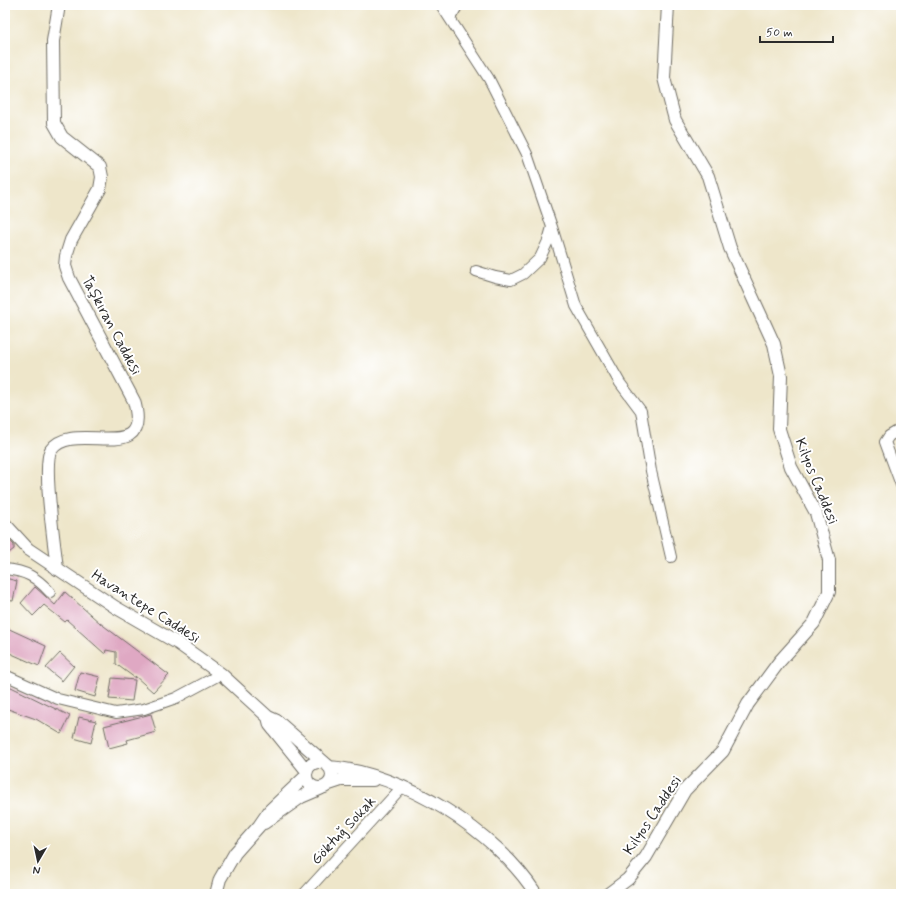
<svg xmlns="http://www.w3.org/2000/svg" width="906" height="899" font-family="Mynerve,sans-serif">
	<rect width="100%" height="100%" fill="#fff"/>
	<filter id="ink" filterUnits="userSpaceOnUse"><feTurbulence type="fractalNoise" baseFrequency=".025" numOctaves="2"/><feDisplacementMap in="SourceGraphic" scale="8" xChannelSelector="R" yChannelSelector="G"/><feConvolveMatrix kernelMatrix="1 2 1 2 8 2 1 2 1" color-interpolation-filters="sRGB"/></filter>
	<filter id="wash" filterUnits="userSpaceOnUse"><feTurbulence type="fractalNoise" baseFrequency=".012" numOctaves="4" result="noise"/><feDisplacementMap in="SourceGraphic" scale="16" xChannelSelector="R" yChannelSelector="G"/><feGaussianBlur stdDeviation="0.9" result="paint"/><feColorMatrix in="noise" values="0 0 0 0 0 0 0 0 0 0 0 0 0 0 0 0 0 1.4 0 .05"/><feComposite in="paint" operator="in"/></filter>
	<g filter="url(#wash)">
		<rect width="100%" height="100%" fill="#eee6ca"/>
		<g id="blocks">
			<!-- building -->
			<path fill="#dfa8c3" d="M5 535 14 545V549L5 556Z
				M5 578 17 581 13 601 5 600Z
				M35 587 55 605 65 592 100 623 169 675 153 692 135 676V678L116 664V652L106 650 105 654 67 620 65 622 44 605 33 616 21 603Z
				M5 627 46 646 39 666 5 651Z
				M60 653 74 666 62 681 46 668Z
				M80 672 100 677 95 697 75 691Z
				M112 678 135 680 132 701 109 699Z
				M5 684 70 716 61 734 36 719 5 708Z
				M151 714 156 732 127 740 128 743 109 748 104 726Z
				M79 717 96 721 91 743 74 738Z"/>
		</g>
	</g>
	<g filter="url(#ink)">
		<use href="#blocks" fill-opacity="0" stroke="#6f6c63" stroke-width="1"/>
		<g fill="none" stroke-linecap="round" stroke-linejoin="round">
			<defs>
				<path id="minor" d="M441 5 489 79 527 154 552 227 548 241 540 258 523 274 511 280 495 277 476 271
					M450 18 458 5
					M552 227 576 306 620 383 641 411 651 471 671 557
					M901 429 889 436 885 442 901 485
					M5 569C26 571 36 577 50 592
					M5 675 58 699 116 713 144 709 176 698 221 674
					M304 894 402 787"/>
				<path id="tertiary" d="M5 524 28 549 115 607 179 644 221 674 268 717 277 721 326 764
					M57 569C55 548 42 464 51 450 73 418 153 468 134 401L69 278 65 266 66 256 71 240 100 189 102 177 100 167 62 137 54 123 53 41 59 5
					M268 717 270 725 307 771
					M306 775a13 13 0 1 1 26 0a13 13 0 1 1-26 0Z
					M329 767C403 773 496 831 536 894
					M329 784 341 780H373
					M264 823 301 797 322 788
					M216 894 220 879 235 853 259 826 270 810 306 776
					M608 894 628 879 646 857 685 790 723 751 748 704 779 662 814 623 829 592V560L816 513 791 467 779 429 781 376 774 344 730 248 708 176 675 120 664 78 668 5"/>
			</defs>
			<!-- minor casing -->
			<use href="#minor" stroke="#6f6c63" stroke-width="12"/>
			<!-- tertiary casing -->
			<use href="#tertiary" stroke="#6f6c63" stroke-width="14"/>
			<!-- minor -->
			<use href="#minor" stroke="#fff" stroke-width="10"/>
			<!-- tertiary -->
			<use href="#tertiary" stroke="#fff" stroke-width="12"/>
		</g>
	</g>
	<g text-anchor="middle" stroke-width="4" stroke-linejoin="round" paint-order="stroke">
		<!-- street labels -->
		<g font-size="15" fill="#2b2b2b" stroke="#fff">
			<text transform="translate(112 325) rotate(62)" y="5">Taşkıran Caddesi</text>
			<text transform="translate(817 481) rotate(68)" y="5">Kilyos Caddesi</text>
			<text transform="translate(146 606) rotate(32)" y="5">Havantepe Caddesi</text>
			<text transform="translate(652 815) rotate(-56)" y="5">Kilyos Caddesi</text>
			<text transform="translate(343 830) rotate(-47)" y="5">Göktuğ Sokak</text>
		</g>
	</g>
	<!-- margin -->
	<rect width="906" height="899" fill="none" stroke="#fff" stroke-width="20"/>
	<!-- north arrow -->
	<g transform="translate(38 861) rotate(189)" stroke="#ffffff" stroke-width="3" paint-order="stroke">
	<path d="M0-3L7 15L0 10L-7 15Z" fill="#2b2b2b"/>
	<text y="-6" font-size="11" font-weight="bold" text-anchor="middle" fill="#2b2b2b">N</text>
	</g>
	<!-- scale -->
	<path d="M760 36v6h73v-6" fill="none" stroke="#2b2b2b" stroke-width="2"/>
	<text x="766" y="36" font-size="12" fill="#2b2b2b" stroke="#ffffff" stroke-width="3" paint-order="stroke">50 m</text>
</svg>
